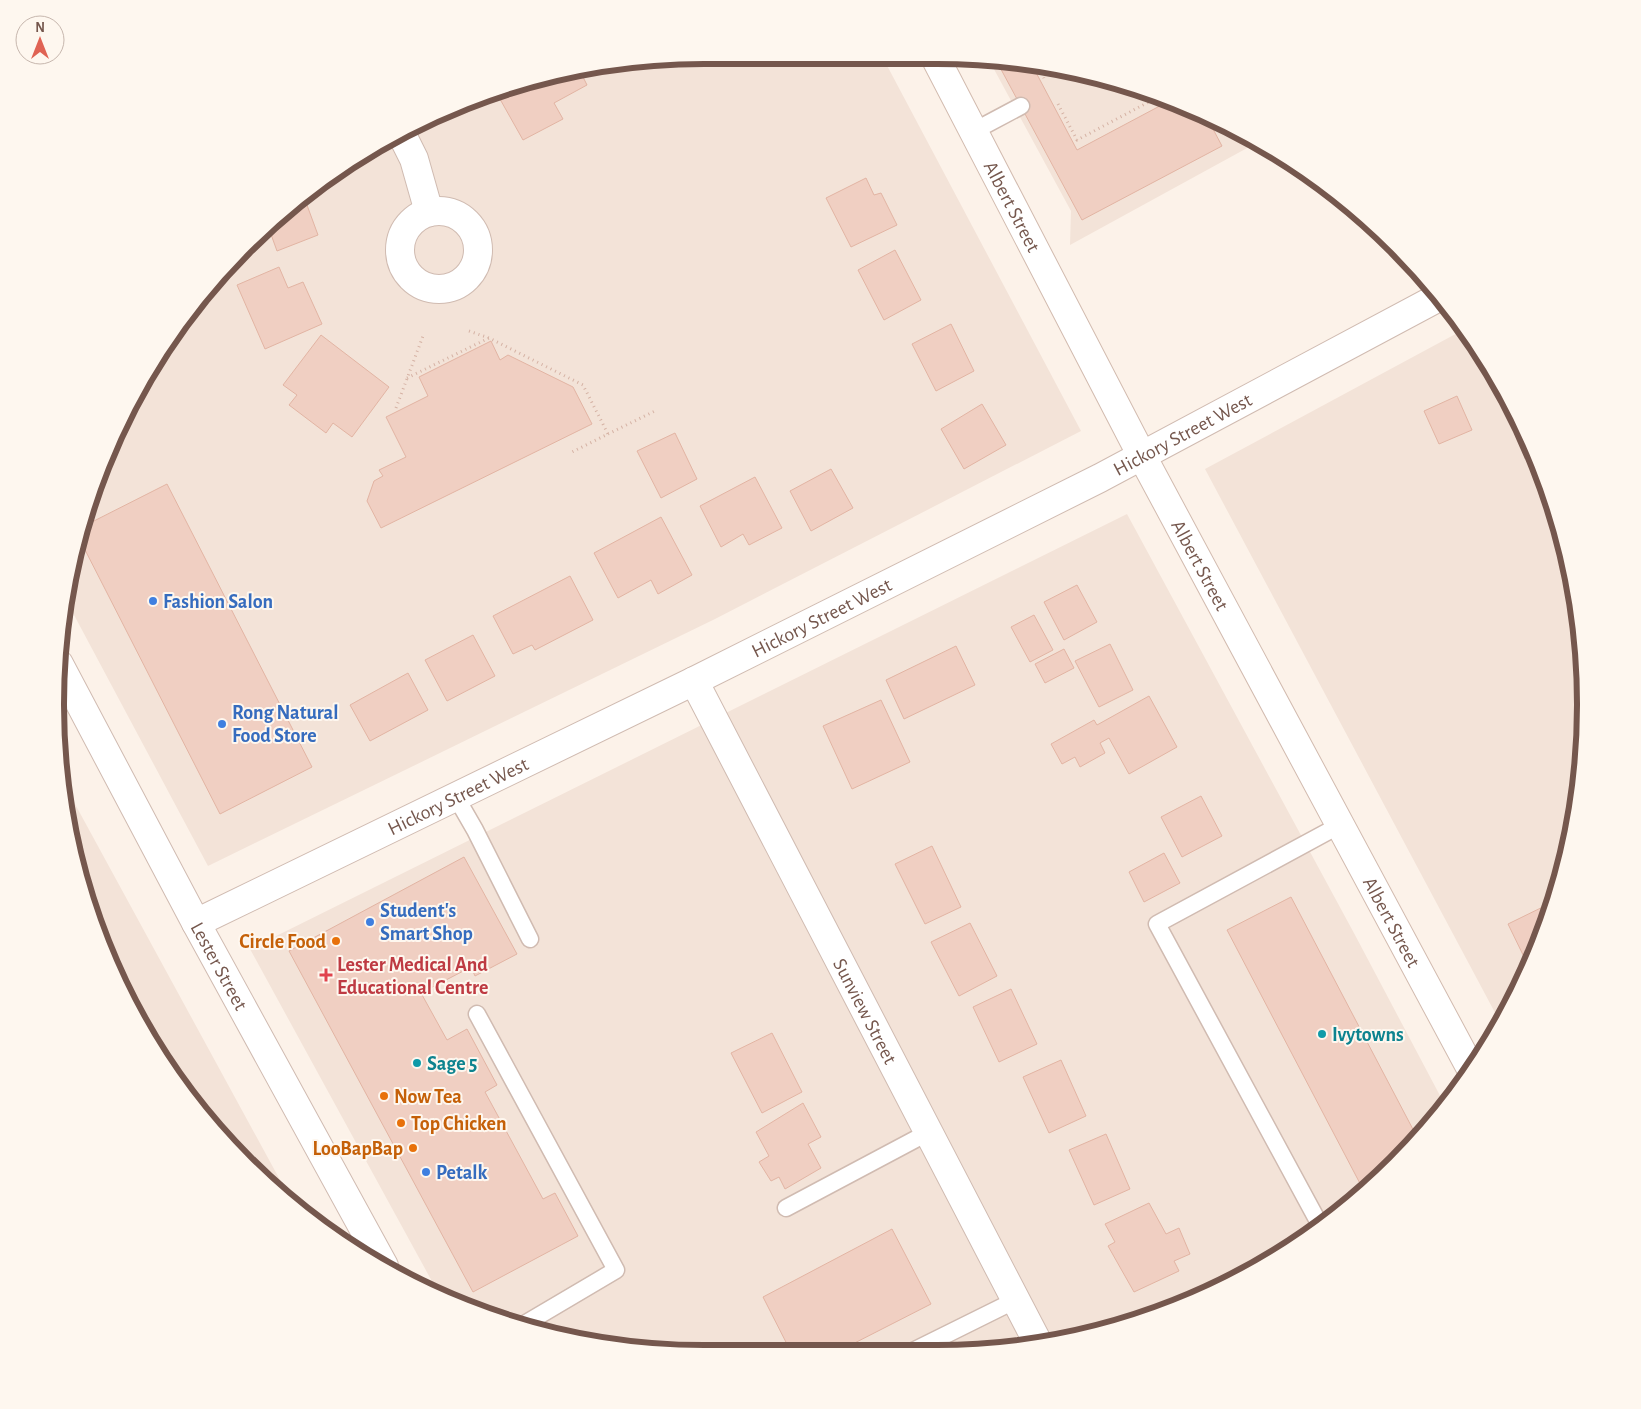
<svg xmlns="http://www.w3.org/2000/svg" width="1641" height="1409" font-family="'Alegreya Sans',sans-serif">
	<rect width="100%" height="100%" fill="#fcf2e9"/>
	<!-- residential -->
	<path fill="#f3e3d8" d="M705 55 883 58 1081 431 715 619 208 866 66 600 104 456 165 343 276 216 417 122 537 77Z
		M989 60 1021 61 1145 89 1224 122 1241 133 1249 147 1070 245 1071 211Z
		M1463 330 1499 380 1551 495 1580 619 1585 747 1564 872 1519 991 1500 1022 1205 469Z
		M1127 514 1355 935 1446 1107 1365 1193 1262 1267 1146 1319 979 1353 704 1354 578 1341 456 1305 440 1296 250 949Z
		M63 782 292 1202 245 1164 164 1065 90 914Z"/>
	<!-- building -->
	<path fill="#f0cfc2" stroke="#e2b4a3" d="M996 60 1021 61 1031 63 1077 150 1171 100 1205 114 1222 146 1082 220Z
		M580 71 587 85 554 103 563 119 523 140 496 92 537 77Z
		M866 178 874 195 881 193 897 225 851 247 826 198Z
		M304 197 318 235 277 251 268 226 276 216Z
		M895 250 921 300 884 320 858 270Z
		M279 267 288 288 303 282 322 324 265 349 237 285Z
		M951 324 974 371 936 391 912 344Z
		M321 335 389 387 352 437 333 423 326 433 289 405 297 395 283 385Z
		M491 341 500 360 508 355 573 387 592 424 381 528 367 501 374 481 383 476 379 470 406 457 386 417 428 396 419 377Z
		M1495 374 1499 380 1530 449 1493 375Z
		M1457 396 1472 430 1439 444 1424 411Z
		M982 404 1006 445 964 469 941 429Z
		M675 433 697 479 661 498 637 451Z
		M831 469 853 508 811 531 790 491Z
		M755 477 782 528 749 545 743 534 721 547 700 506Z
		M167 484 312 767 220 814 81 542 86 525Z
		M661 517 692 575 658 594 651 580 618 598 594 553Z
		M570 576 593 620 535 650 532 645 513 654 493 616Z
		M1077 585 1097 622 1064 640 1044 602Z
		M1034 615 1053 650 1030 662 1011 627Z
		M473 635 495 676 447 701 425 660Z
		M1110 644 1133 690 1099 707 1075 661Z
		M956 646 975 685 904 719 886 680Z
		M1064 649 1074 668 1045 683 1035 664Z
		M408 673 428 710 370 741 350 705Z
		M1149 696 1177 747 1129 774 1109 738 1100 743 1105 753 1080 767 1075 757 1062 764 1051 744 1094 720 1097 725Z
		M881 700 910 762 852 789 823 726Z
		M1201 796 1222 836 1182 857 1161 817Z
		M932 846 961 907 925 924 895 864Z
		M1164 853 1180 883 1144 902 1129 872Z
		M464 857 517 954 475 976 471 967 421 993 447 1040 467 1029 497 1085 485 1092 543 1199 555 1193 578 1236 473 1292 289 951Z
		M1291 897 1417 1137 1365 1193 1227 930Z
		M1553 902 1531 959 1526 961 1508 924Z
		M970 923 997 976 959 996 931 942Z
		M1011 989 1037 1044 999 1062 973 1007Z
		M772 1033 802 1092 762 1113 731 1053Z
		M1061 1060 1086 1116 1049 1133 1023 1077Z
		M803 1103 821 1137 808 1144 821 1168 785 1189 779 1177 771 1181 759 1162 769 1156 756 1132Z
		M1106 1134 1130 1189 1094 1205 1069 1150Z
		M1149 1203 1166 1234 1179 1228 1190 1254 1174 1261 1179 1271 1134 1292 1108 1246 1115 1242 1105 1224Z
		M892 1229 931 1304 835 1353 792 1354 763 1297Z"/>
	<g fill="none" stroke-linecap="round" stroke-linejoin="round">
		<defs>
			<path id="lane" d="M974 131 1021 106
				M456 797 475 830 530 939
				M477 1014 616 1270 523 1325
				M786 1208 929 1132
				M1320 1225 1157 924 1340 825
				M909 1353 1016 1300"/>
			<g id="street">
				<path d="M401 133 414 159 429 212"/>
				<circle cx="439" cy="250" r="39"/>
				<path id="s1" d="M59 664 196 923 384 1266"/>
				<path id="s2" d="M694 681 1037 1341"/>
				<path id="s3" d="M196 923 694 681 1100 478 1439 297"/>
			</g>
			<g id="secondary">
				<path id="s4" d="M936 59 1142 456 1471 1069"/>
			</g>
		</defs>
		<!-- lane casing -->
		<use href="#lane" stroke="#d0bbb1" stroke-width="19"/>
		<!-- street casing -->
		<use href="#street" stroke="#d0bbb1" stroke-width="30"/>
		<!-- secondary casing -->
		<use href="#secondary" stroke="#d2bbaf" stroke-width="30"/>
		<!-- path -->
		<path stroke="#d5b2a4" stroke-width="3" stroke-dasharray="1 4" stroke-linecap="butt" d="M1037 64 1044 78
			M1058 104 1077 140 1160 96
			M469 331 489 338 583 385 608 434 572 452
			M407 378 489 338
			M396 408 423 336
			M608 434 657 410
			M492 1316 501 1311"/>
		<!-- lane -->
		<use href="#lane" stroke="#fff" stroke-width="16"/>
		<!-- street -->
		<use href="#street" stroke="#fff" stroke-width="28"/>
		<!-- secondary -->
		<use href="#secondary" stroke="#fff" stroke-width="28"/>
	</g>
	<!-- markers -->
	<g fill="#3f7fe0" stroke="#fef7ef" stroke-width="2">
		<circle cx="153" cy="601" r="5"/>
		<circle cx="222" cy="724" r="5"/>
		<circle cx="370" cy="922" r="5"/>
		<circle cx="426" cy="1172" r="5"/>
	</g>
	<g fill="#e8710a" stroke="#fef7ef" stroke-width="2">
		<circle cx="336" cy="941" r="5"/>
		<circle cx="384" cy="1096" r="5"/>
		<circle cx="401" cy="1123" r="5"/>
		<circle cx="413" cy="1148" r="5"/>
	</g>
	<path fill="#e0444e" stroke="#fef7ef" stroke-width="2" d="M323.5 967.5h5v5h5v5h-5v5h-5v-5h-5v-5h5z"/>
	<g fill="#0f9aa8" stroke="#fef7ef" stroke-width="2">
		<circle cx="1322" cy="1034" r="5"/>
		<circle cx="417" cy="1063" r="5"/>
	</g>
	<g text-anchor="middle" stroke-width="4" stroke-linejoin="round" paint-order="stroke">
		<!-- street labels -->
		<g font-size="20" fill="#75574d" stroke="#fef7ef">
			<text dy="7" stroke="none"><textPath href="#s4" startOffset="166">Albert Street</textPath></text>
			<text dy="7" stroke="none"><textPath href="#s3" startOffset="1101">Hickory Street West</textPath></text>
			<text dy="7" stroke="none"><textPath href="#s4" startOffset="571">Albert Street</textPath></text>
			<text dy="7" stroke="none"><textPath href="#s3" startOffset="696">Hickory Street West</textPath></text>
			<text dy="7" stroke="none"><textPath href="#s3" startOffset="291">Hickory Street West</textPath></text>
			<text dy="7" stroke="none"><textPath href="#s4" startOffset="976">Albert Street</textPath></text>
			<text dy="7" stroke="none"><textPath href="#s1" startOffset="342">Lester Street</textPath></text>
			<text dy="7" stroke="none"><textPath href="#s2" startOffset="372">Sunview Street</textPath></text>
		</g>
		<!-- shop labels -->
		<g font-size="20" font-weight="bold" fill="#366cbe" stroke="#fef7ef" text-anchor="start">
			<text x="163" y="608">Fashion Salon</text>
			<text x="232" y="719">Rong Natural<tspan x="232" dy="23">Food Store</tspan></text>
			<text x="380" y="917">Student's<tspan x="380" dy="23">Smart Shop</tspan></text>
			<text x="436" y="1179">Petalk</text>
		</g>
		<!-- food labels -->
		<g font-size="20" font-weight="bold" fill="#c56008" stroke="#fef7ef" text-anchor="end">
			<text x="326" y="948">Circle Food</text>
			<text x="394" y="1103" text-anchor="start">Now Tea</text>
			<text x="411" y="1130" text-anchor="start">Top Chicken</text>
			<text x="403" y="1155">LooBapBap</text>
		</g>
		<!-- health labels -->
		<g font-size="20" font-weight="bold" fill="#be3a42" stroke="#fef7ef" text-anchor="start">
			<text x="337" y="971">Lester Medical And<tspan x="337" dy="23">Educational Centre</tspan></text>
		</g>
		<!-- culture labels -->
		<g font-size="20" font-weight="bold" fill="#0d838f" stroke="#fef7ef" text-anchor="start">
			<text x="1332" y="1041">Ivytowns</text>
			<text x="427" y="1070">Sage 5</text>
		</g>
	</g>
	<!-- crop -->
	<path d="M0 0H1641V1409H0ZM704 64H937A640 640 0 0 1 1577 704V705A640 640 0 0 1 937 1345H704A640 640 0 0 1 64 705V704A640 640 0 0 1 704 64Z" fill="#fef7ef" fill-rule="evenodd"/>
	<path fill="none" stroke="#75574d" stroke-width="6" d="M704 64H937A640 640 0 0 1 1577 704V705A640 640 0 0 1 937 1345H704A640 640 0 0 1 64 705V704A640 640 0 0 1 704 64Z"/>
	<!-- north arrow -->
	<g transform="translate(40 40)"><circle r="24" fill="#fef7ef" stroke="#c7b7ae"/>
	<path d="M0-4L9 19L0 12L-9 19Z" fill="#e06354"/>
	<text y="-8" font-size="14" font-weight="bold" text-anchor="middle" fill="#75574d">N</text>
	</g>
</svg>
